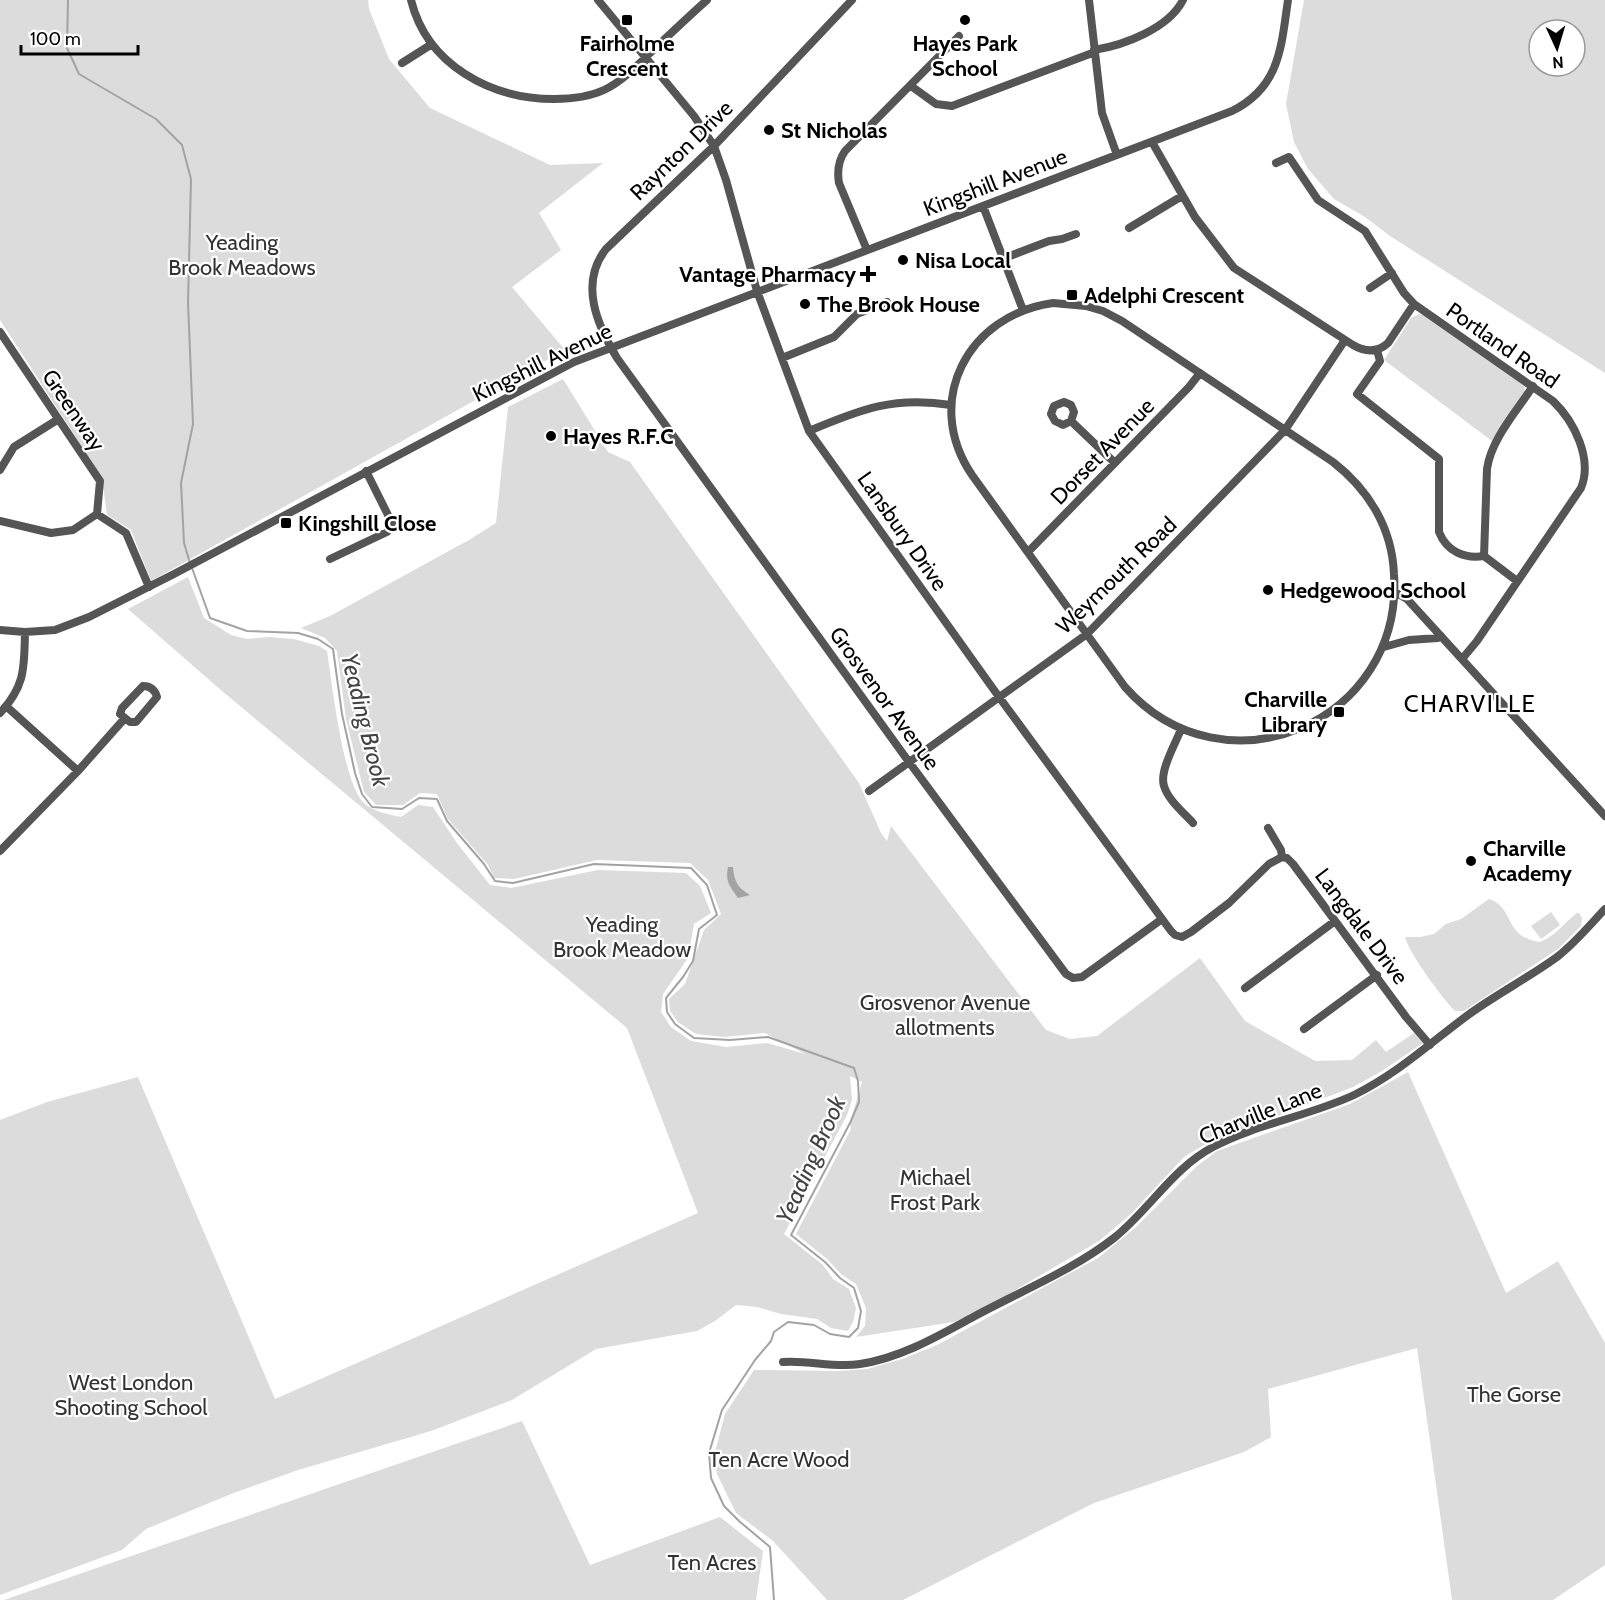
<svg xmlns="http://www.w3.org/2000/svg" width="1605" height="1600" font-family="Cabin,sans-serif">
	<rect width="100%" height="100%" fill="#fff"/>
	<!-- green -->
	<path fill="#dcdcdc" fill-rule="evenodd" d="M0 0H368L369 9 389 59 430 108 550 165 603 163 539 213 561 250 512 287 565 350 151 581 131 530 107 515 102 478 0 320Z
		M1304 0H1605V373L1390 236 1365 217 1334 199 1308 169 1294 142 1286 104ZM1539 30H1575V66H1539Z
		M1419 314 1423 315 1524 384 1525 392 1492 441 1384 360 1411 318Z
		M563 379 608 452 630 462 859 783 881 833 887 841 891 826 1046 1030 1070 1039 1097 1036 1200 958 1245 1021 1315 1061 1352 1060 1376 1040 1386 1052 1414 1033 1423 1043 1382 1071 1353 1087 1207 1143 1184 1157 1131 1214 1099 1241 1017 1289 994 1305 954 1322 856 1337 865 1326 866 1308 856 1284 842 1275 827 1259 796 1234 851 1129 850 1123 862 1082 850 1076 852 1100 847 1115 784 1234 823 1265 833 1279 849 1289 856 1308 853 1322 848 1331 831 1328 817 1319 781 1314 757 1307 736 1305 715 1321 697 1331 596 1349 512 1400 431 1431 298 1470 231 1494 146 1529 122 1550 0 1595V1120L47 1102 138 1077 275 1399 698 1213 627 1028 222 691 128 609 188 577 204 618 231 635 247 639 269 637 294 639 319 646 327 651C332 683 343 782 363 802 373 812 388 814 401 817L418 805 433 807 457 843 490 885 511 888 598 870 686 873 700 886 711 913 694 924 688 958 663 994 661 1012 671 1027 691 1041 726 1047 767 1043 805 1054 765 1033 724 1037 696 1034 678 1022 670 1011 669 999 685 984 704 930 721 914 708 880 690 863 597 860 514 879 494 878 488 865 448 819 437 794 420 793 403 805H376L364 792 346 719 337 651 325 638 301 628 330 616 469 540 496 523 508 407Z
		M1489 899C1513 907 1505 932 1531 940 1537 942 1539 943 1544 940 1557 934 1566 921 1577 913H1579L1582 918 1581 926 1558 949 1464 1011H1455C1442 998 1409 953 1405 937H1420L1434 934 1446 924 1461 919Z
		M1551 912 1560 925 1541 939 1531 926Z
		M1408 1072 1506 1293 1558 1261 1605 1343V1565L1553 1600H1452L1417 1348 1268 1389 1271 1437 1244 1452 1094 1503 903 1600H827L773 1541 736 1513 717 1474 714 1456 725 1414 754 1370 839 1371 867 1369 902 1359 937 1345 1098 1258 1136 1227 1197 1166 1217 1151 1350 1104Z
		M522 1421 590 1565 720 1517 763 1551 756 1600H4Z"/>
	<!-- water -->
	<path fill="#a3a3a3" d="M728 867H733C734 880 737 888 750 895L738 898C730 886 725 882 728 867Z"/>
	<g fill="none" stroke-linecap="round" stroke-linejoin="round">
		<!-- stream -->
		<path stroke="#a3a3a3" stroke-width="2" d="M68 0 67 48 79 74 156 119 182 145 191 179 188 303 193 424 181 483 184 543 190 563
			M192 568 210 618 247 631 298 633 318 639 333 649 342 714 355 773 362 794 372 807 402 809 419 798 437 799 447 821 484 864 495 881 513 883 594 864 691 868 707 885 717 915 699 929 693 961 683 977 666 998 667 1012 675 1024 694 1038 730 1040 768 1037 854 1068 858 1081 859 1102 850 1123 791 1235 825 1262 840 1278 854 1288 861 1311 858 1328 849 1337 830 1334 814 1325 788 1322 774 1332 771 1341 755 1360 722 1410 709 1453 711 1478 724 1506 739 1521 770 1547 774 1600"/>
		<!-- minor -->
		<path stroke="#555" stroke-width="8" d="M411 0C427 65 491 99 554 99 571 99 589 97 604 90 621 82 636 67 650 53 669 35 688 17 707 0
			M598 0 694 116 714 146 726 180 757 291 809 431 999 697 1171 931 1175 935 1182 937 1191 932 1229 903 1269 864 1282 857
			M852 0 714 146 606 249C579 283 597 325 617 358L909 762 1066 974 1073 978 1082 977 1162 919
			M1089 0 1102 113 1117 155
			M1094 50C1125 45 1169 28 1183 0
			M402 63 432 44
			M911 86 936 104 952 106 1095 52
			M1152 142 1195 217 1234 268 1353 345C1365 352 1377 353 1388 343L1414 304
			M1276 163 1289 157 1318 200 1365 231 1404 293 1414 304 1553 401C1574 421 1593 459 1581 488L1477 641 1462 659
			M983 206 1023 310
			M1129 228 1182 196
			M867 250 839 183C837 171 838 161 845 151L959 36
			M1002 259 1049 241 1062 239 1076 234
			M1370 288 1392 273
			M1053 303 1086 306 1103 311 1122 321 1333 462C1369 490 1392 528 1394 574 1404 722 1224 799 1125 687L972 475C922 401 968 315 1053 303Z
			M0 332 100 481 97 514
			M1377 350 1380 361 1357 394 1439 459V532C1447 552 1465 559 1484 556L1517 581
			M782 358 834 337 857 314 887 302
			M1071 421 1074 412 1071 405 1064 402 1054 406 1051 414 1055 421 1063 425 1071 421 1115 463
			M809 431C861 409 894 396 951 405
			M0 470 14 447 57 420
			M97 514 126 533 149 587
			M0 521 51 533 73 530 97 514
			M1028 552 1189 387 1200 373
			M1484 556 1487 469C1491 439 1517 411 1533 386
			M330 559 387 532 392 523 366 471
			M1395 592 1407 599 1605 816
			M0 630 25 632 55 630 89 617 174 574 574 362 1232 111C1280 87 1281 48 1288 0
			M1384 647 1409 640 1438 638 1441 636
			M143 686C150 686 155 690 157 697L136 722H130L120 714 122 708Z
			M6 706 78 771
			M0 713C26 685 24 667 25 632
			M1181 729C1176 743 1159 771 1164 786 1168 800 1184 813 1193 823
			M869 791 1087 634 1285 430 1345 340
			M1268 828 1281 850 1282 857 1287 858 1293 864 1406 1017 1430 1045
			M0 851 78 771 125 718
			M1245 988 1335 921
			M1304 1029 1377 975
			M783 1362C809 1360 834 1368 860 1364 901 1358 940 1335 975 1316 1021 1291 1073 1270 1114 1238 1149 1210 1173 1168 1213 1147 1256 1124 1309 1116 1354 1095 1397 1074 1430 1043 1468 1015 1497 994 1528 978 1557 957 1575 943 1589 926 1605 909"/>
	</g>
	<!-- markers -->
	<g fill="#000" stroke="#fff" stroke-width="2">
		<rect x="621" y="14" width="12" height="12" rx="3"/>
		<circle cx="965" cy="20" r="6"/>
		<circle cx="769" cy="130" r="6"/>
		<circle cx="903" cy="260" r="6"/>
		<path d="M865 265h6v6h6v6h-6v6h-6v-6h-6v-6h6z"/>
		<rect x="1066" y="289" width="12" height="12" rx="3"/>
		<circle cx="805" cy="304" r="6"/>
		<circle cx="551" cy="436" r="6"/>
		<rect x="280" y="517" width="12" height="12" rx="3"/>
		<circle cx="1268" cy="590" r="6"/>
		<rect x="1333" y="706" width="12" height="12" rx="3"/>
		<circle cx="1471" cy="861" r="6"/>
	</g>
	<g text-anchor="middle" stroke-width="4.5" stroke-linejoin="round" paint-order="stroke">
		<!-- poi labels -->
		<g font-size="22" font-weight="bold" fill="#000" stroke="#fff" text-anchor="start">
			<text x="627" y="51" text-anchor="middle">Fairholme<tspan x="627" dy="25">Crescent</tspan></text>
			<text x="965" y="51" text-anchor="middle">Hayes Park<tspan x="965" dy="25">School</tspan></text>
			<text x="781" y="138">St Nicholas</text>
			<text x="915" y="268">Nisa Local</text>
			<text x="856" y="282" text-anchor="end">Vantage Pharmacy</text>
			<text x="1084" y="303">Adelphi Crescent</text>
			<text x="817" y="312">The Brook House</text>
			<text x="563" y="444">Hayes R.F.C</text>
			<text x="298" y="531">Kingshill Close</text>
			<text x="1280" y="598">Hedgewood School</text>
			<text x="1327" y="707" text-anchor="end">Charville<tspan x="1327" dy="25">Library</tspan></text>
			<text x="1483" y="856">Charville<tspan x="1483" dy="25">Academy</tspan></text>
		</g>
		<!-- street labels -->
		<g font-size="22" fill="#000" stroke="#fff">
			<text transform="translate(681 150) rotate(-44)" y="8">Raynton Drive</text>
			<text transform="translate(995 182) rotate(-21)" y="8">Kingshill Avenue</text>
			<text transform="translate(1503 345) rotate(35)" y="8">Portland Road</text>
			<text transform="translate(542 362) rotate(-26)" y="8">Kingshill Avenue</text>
			<text transform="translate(74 410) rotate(56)" y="8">Greenway</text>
			<text transform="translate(1102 451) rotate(-46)" y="8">Dorset Avenue</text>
			<text transform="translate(903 531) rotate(55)" y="8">Lansbury Drive</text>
			<text transform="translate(1116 575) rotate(-44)" y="8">Weymouth Road</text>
			<text transform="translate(885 698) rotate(54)" y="8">Grosvenor Avenue</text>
			<text transform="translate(1362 926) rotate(53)" y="8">Langdale Drive</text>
			<text transform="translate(1260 1113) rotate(-22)" y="8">Charville Lane</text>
		</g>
		<!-- park labels -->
		<g font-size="22" fill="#333" stroke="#fff">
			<text x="242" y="250">Yeading<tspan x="242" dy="25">Brook Meadows</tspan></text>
			<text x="622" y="932">Yeading<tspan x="622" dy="25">Brook Meadow</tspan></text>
			<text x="945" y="1010">Grosvenor Avenue<tspan x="945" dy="25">allotments</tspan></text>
			<text x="935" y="1185">Michael<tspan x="935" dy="25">Frost Park</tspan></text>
			<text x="131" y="1390">West London<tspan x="131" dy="25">Shooting School</tspan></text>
			<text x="1514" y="1402">The Gorse</text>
			<text x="779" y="1467">Ten Acre Wood</text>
			<text x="712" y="1570">Ten Acres</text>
		</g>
		<!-- neighbourhood labels -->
		<g font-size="24" letter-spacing="1.5" fill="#000" stroke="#fff">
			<text x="1470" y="712">CHARVILLE</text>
		</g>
		<!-- water labels -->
		<g font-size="24" font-style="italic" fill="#444" stroke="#fff">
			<text transform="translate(365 720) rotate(76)" y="8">Yeading Brook</text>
			<text transform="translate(811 1160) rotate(-66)" y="8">Yeading Brook</text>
		</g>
	</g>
	<!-- north arrow -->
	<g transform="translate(1557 48) rotate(176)"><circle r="28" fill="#ffffff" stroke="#999999" stroke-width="1.5"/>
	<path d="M0-4.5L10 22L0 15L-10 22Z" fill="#000000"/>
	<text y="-9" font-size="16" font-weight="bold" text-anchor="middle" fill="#000000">N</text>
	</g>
	<!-- scale -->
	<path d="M21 45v9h117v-9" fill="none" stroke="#000000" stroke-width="3"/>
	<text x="30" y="45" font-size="18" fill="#000000" stroke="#ffffff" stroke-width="4.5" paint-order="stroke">100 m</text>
</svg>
